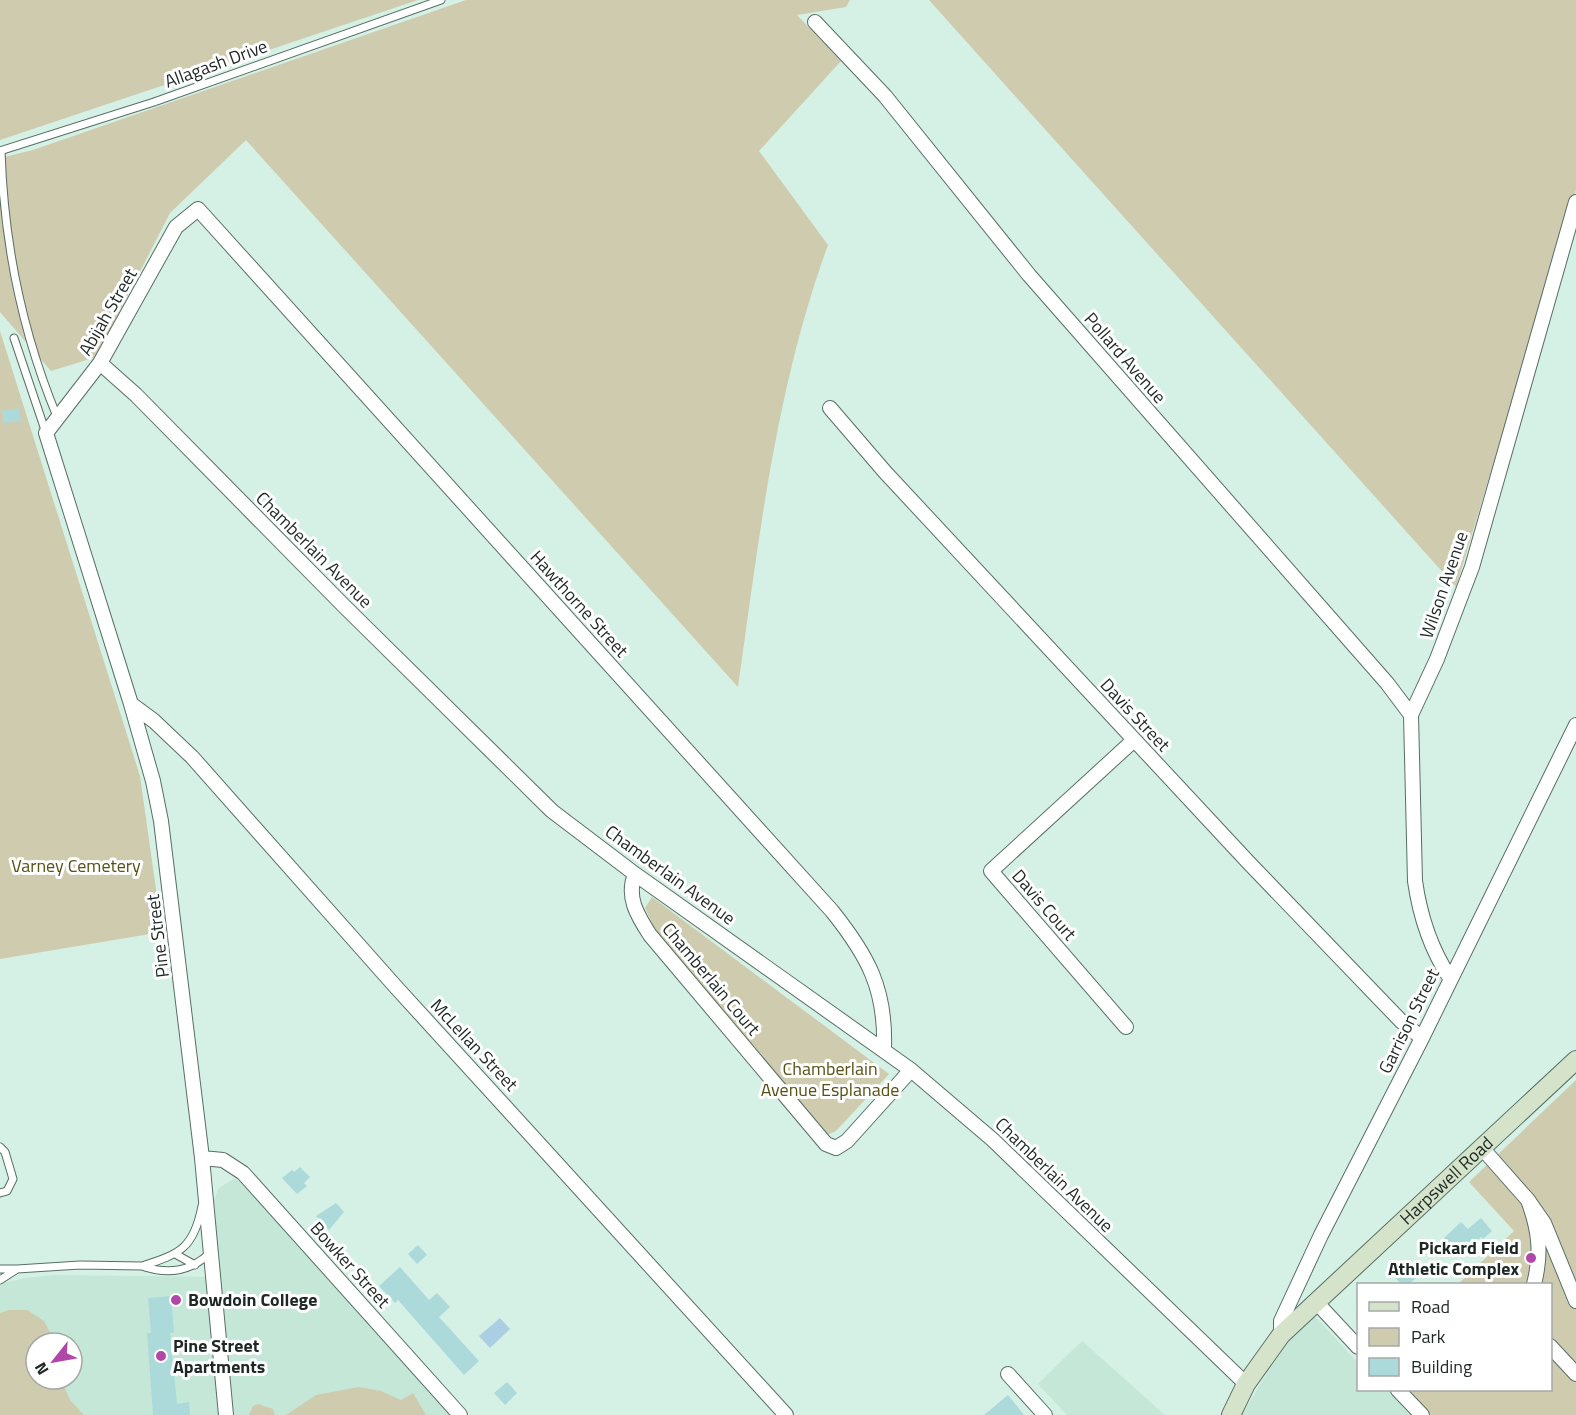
<svg xmlns="http://www.w3.org/2000/svg" width="1576" height="1415" font-family="'Titillium Web',sans-serif">
	<rect width="100%" height="100%" fill="#d5f0e4"/>
	<!-- built -->
	<path fill="#c5e7d7" fill-rule="evenodd" d="M235 1178 246 1184 453 1415H0V1284L25 1278 55 1275 219 1277 214 1200 219 1188ZM36 1343H72V1379H36Z
		M1314 1315 1358 1363V1390H1407L1431 1415H1242L1280 1351Z
		M1082 1341 1165 1415H1067L1038 1384Z"/>
	<!-- green -->
	<path fill="#cecbae" d="M0 0H418L0 140Z
		M466 0H850L846 7 797 15 841 61 759 151 828 245C776 387 759 538 738 687L246 140 170 213 96 357 51 371 0 312V158L33 150Z
		M929 0H1576V190L1456 587Z
		M0 331 140 776 162 932 0 959Z
		M652 897 889 1074 836 1131 827 1135 823 1133 657 934 645 908Z
		M1576 1080V1415H1431L1408 1390H1550V1284H1458L1514 1231 1469 1182Z
		M9 1310H27L44 1321 56 1343H36V1379H61L70 1400 84 1415H0V1313Z
		M359 1387 381 1391 401 1400 413 1393 426 1415H286L316 1395Z
		M258 1404 273 1409 275 1415H249L253 1406Z"/>
	<!-- water -->
	<path fill="#aacee2" d="M500 1318 510 1329 490 1348 479 1336Z"/>
	<!-- building -->
	<path fill="#acdadb" d="M19 408 21 421 4 423 2 411Z
		M300 1167 310 1177 304 1183 307 1186 297 1194 282 1178 292 1170 294 1172Z
		M336 1203 344 1212 329 1230 316 1216Z
		M1481 1218 1492 1231 1483 1239 1481 1237 1476 1242 1473 1239 1457 1253 1444 1238 1461 1222 1468 1229Z
		M418 1245 427 1255 417 1264 408 1254Z
		M1400 1261 1416 1278 1409 1284H1401L1389 1271Z
		M400 1267 429 1300 437 1293 450 1307 439 1317 479 1361 464 1375 398 1300 395 1303 379 1286Z
		M171 1296 174 1333H170L177 1404 189 1402 190 1415H153L147 1333H151L148 1298Z
		M507 1382 517 1393 505 1405 494 1393Z
		M1008 1395 1024 1415H984Z"/>
	<g fill="none" stroke-linecap="round" stroke-linejoin="round">
		<defs>
			<path id="service" d="M0 151 154 102 441 0
				M1 151C4 243 22 333 58 419
				M14 338 46 433
				M0 1147 5 1152 13 1179 7 1191 0 1193
				M202 1206C194 1248 180 1254 142 1266 168 1275 190 1272 210 1253
				M177 1255 195 1265
				M0 1269H17L0 1280
				M17 1269 80 1265 142 1266"/>
			<path id="minor" d="M815 22 885 96 1029 275 1387 683 1411 715
				M100 363 136 395 344 606 552 811 635 874 911 1070 993 1140 1246 1384
				M830 408 885 472 1249 863 1401 1021 1422 1038
				M131 704 154 721 192 757 395 986 786 1415
				M635 874C626 897 637 915 650 935L826 1144 836 1148 847 1141 911 1070
				M1450 978C1430 948 1420 916 1415 881L1411 715 1437 659 1472 567 1576 202
				M1126 1027 991 871 1134 740
				M1482 1148 1528 1200
				M202 1158 223 1160 243 1173 460 1415
				M1534 1284C1542 1253 1539 1230 1528 1200L1544 1223 1576 1301
				M1317 1303 1358 1347
				M1281 1335V1321L1321 1235 1422 1038 1576 725
				M1550 1346 1576 1374
				M1008 1374 1045 1415
				M1398 1390 1422 1415
				M226 1415 202 1158 161 821 153 781 131 704 46 433 100 363 176 227 198 209 832 911C868 956 886 989 884 1048"/>
			<g id="secondary">
				<path id="s1" d="M1231 1415 1246 1384 1281 1335 1576 1060"/>
			</g>
		</defs>
		<!-- service casing -->
		<use href="#service" stroke="#576f64" stroke-width="9"/>
		<!-- minor casing -->
		<use href="#minor" stroke="#576f64" stroke-width="16"/>
		<!-- secondary casing -->
		<use href="#secondary" stroke="#576f64" stroke-width="20"/>
		<!-- service -->
		<use href="#service" stroke="#fff" stroke-width="7"/>
		<!-- minor -->
		<use href="#minor" stroke="#fff" stroke-width="14"/>
		<!-- secondary -->
		<use href="#secondary" stroke="#d4e3ca" stroke-width="18"/>
	</g>
	<!-- markers -->
	<g fill="#b147a9" stroke="#fff" stroke-width="2">
		<circle cx="1531" cy="1258" r="6"/>
		<circle cx="176" cy="1300" r="6"/>
		<circle cx="161" cy="1356" r="6"/>
	</g>
	<g text-anchor="middle" stroke-width="6" stroke-linejoin="round" paint-order="stroke">
		<!-- street labels -->
		<g font-size="18" fill="#1d2723" stroke="#fff">
			<text transform="translate(216 64) rotate(-20)" y="6">Allagash Drive</text>
			<text transform="translate(108 312) rotate(-60)" y="6">Abijah Street</text>
			<text transform="translate(1125 358) rotate(49)" y="6">Pollard Avenue</text>
			<text transform="translate(314 550) rotate(45)" y="6">Chamberlain Avenue</text>
			<text transform="translate(1444 585) rotate(-71)" y="6">Wilson Avenue</text>
			<text transform="translate(579 604) rotate(48)" y="6">Hawthorne Street</text>
			<text transform="translate(1135 715) rotate(47)" y="6">Davis Street</text>
			<text transform="translate(670 875) rotate(36)" y="6">Chamberlain Avenue</text>
			<text transform="translate(1044 905) rotate(49)" y="6">Davis Court</text>
			<text transform="translate(158 936) rotate(-97)" y="6">Pine Street</text>
			<text transform="translate(711 979) rotate(50)" y="6">Chamberlain Court</text>
			<text transform="translate(1409 1021) rotate(-64)" y="6">Garrison Street</text>
			<text transform="translate(474 1045) rotate(47)" y="6">McLellan Street</text>
			<text transform="translate(1054 1175) rotate(44)" y="6">Chamberlain Avenue</text>
			<text dy="6" stroke="none"><textPath href="#s1" startOffset="321">Harpswell Road</textPath></text>
			<text transform="translate(350 1265) rotate(48)" y="6">Bowker Street</text>
		</g>
		<!-- park labels -->
		<g font-size="18" fill="#585015" stroke="#fff">
			<text x="76" y="872">Varney Cemetery</text>
			<text x="830" y="1075">Chamberlain<tspan x="830" dy="21">Avenue Esplanade</tspan></text>
		</g>
		<!-- poi labels -->
		<g font-size="18" font-weight="bold" fill="#1d2723" stroke="#fff" text-anchor="start">
			<text x="1519" y="1254" text-anchor="end">Pickard Field<tspan x="1519" dy="21">Athletic Complex</tspan></text>
			<text x="188" y="1306">Bowdoin College</text>
			<text x="173" y="1352">Pine Street<tspan x="173" dy="21">Apartments</tspan></text>
		</g>
	</g>
	<!-- legend -->
	<rect x="1357" y="1283" width="195" height="108" fill="#ffffff" stroke="#a5a9a7" stroke-width="1.5"/>
	<rect x="1369" y="1302" width="30" height="9" fill="#d4e3ca" stroke="#a5a9a7" stroke-width="1.5"/>
	<text x="1411" y="1313" font-size="18" fill="#1d2723">Road</text>
	<rect x="1369" y="1328" width="30" height="18" fill="#cecbae" stroke="#a5a9a7" stroke-width="1.5"/>
	<text x="1411" y="1343" font-size="18" fill="#1d2723">Park</text>
	<rect x="1369" y="1358" width="30" height="18" fill="#acdadb" stroke="#a5a9a7" stroke-width="1.5"/>
	<text x="1411" y="1373" font-size="18" fill="#1d2723">Building</text>
	<!-- north arrow -->
	<g transform="translate(54 1361) rotate(239)"><circle r="28" fill="#ffffff" stroke="#a5a9a7" stroke-width="1.5"/>
	<path d="M0-4.5L10 22L0 15L-10 22Z" fill="#b147a9"/>
	<text y="-9" font-size="16" font-weight="bold" text-anchor="middle" fill="#1d2723">N</text>
	</g>
</svg>
